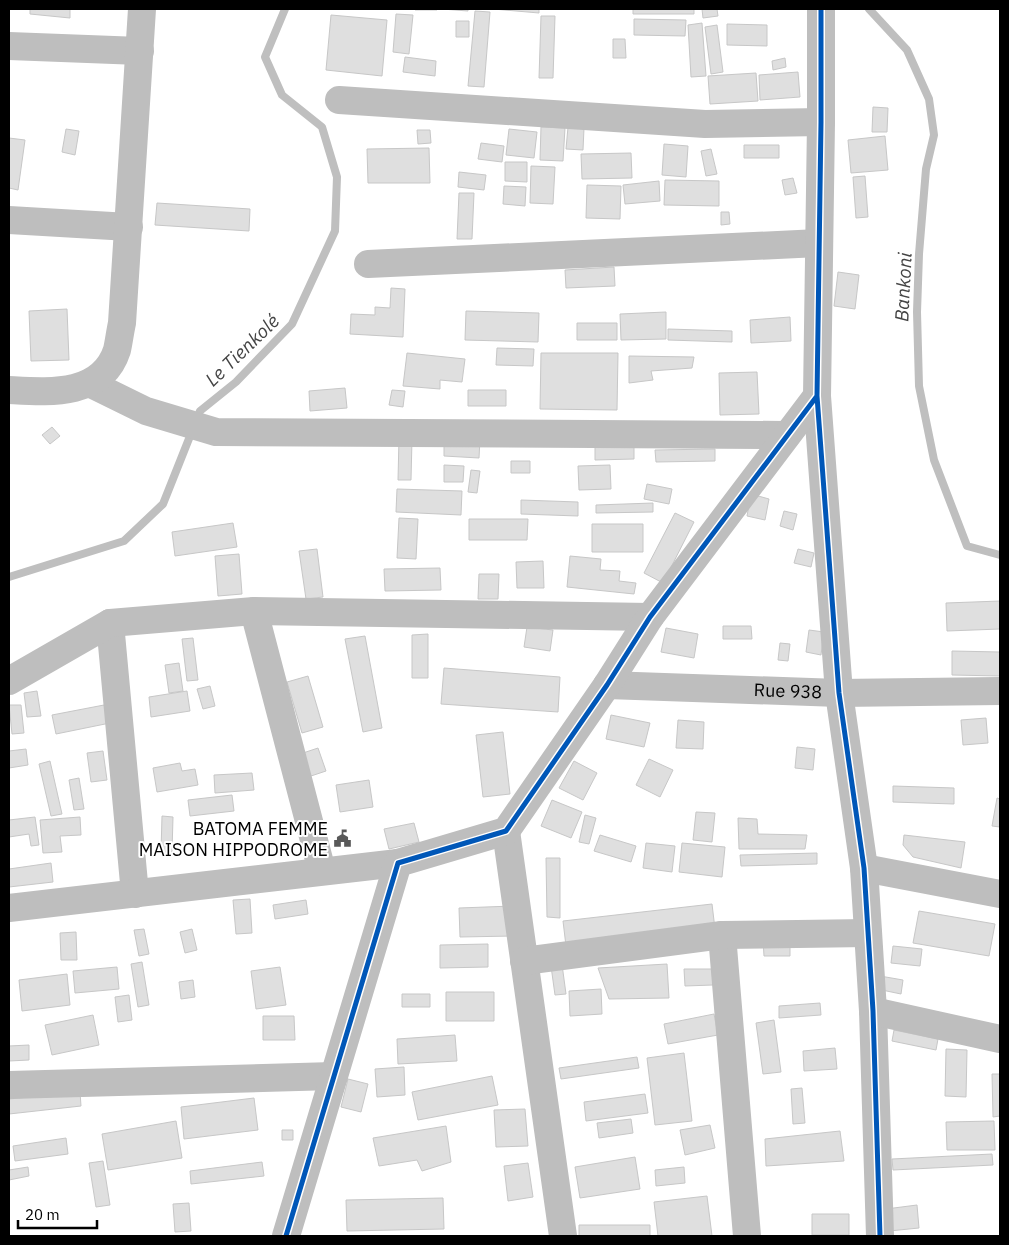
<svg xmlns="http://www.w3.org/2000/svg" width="1009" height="1245" font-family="'IBM Plex Sans',sans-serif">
	<rect width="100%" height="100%" fill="#fff"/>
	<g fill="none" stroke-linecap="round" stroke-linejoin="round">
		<!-- stream -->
		<path stroke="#bfbfbf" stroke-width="8" d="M869 9 907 50 929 99 934 135 926 169 919 254 917 312 919 386 934 460 967 546 1000 555
			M9 577 124 541 163 504 200 411 236 382 292 324 335 231 337 177 322 127 282 95 265 57 285 9"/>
	</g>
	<!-- building -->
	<path fill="#dfdfdf" stroke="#c7c7c7" d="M30 9H70V18L30 14Z
		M415 9H437V10H415Z
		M442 9H468V11Z
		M493 9H539V13Z
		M633 9H694V14H633Z
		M702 9H717L718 16 703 18Z
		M475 11 490 12 484 87 468 86Z
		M396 14 413 15 409 54 393 52Z
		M331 15 387 20 382 76 326 70Z
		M541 16H555L553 78H539Z
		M634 19 686 20 685 36 634 35Z
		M456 21H469V37H456Z
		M702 23 706 76 691 77 688 25Z
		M727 24 767 25V46L727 45Z
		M717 25 723 72 711 74 705 27Z
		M613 39H625L626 58H613Z
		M405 57 436 61 435 76 403 72Z
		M785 58 786 67 773 70 772 61Z
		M798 72 800 97 760 100 759 75Z
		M756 73 758 101 710 104 708 76Z
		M873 107 888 108 887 132H872Z
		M541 127 565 128 563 161 540 160Z
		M568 127 584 128 583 150 566 149Z
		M66 129 79 131 75 155 62 152Z
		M509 129 537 132 534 158 506 155Z
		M417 130H430L431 143 418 144Z
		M885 136 888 170 851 173 848 140Z
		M9 138 25 140 18 190 9 188Z
		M481 143 504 146 502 162 478 159Z
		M664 144 688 146 686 177 662 175Z
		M744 145H779V158H744Z
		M429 148 430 183H368L367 149Z
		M711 149 717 174 706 176 701 151Z
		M631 153 632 178 582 179 581 154Z
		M505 162H527V182L505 181Z
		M531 166 555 167 553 204 530 203Z
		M459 172 486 175 484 190 458 187Z
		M865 176 868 217 856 218 853 177Z
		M793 178 797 193 785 195 782 180Z
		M665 180 719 181V206L664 205Z
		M659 181 660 201 625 204 623 185Z
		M587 185 621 186 620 219 586 218Z
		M504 186 526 187 525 206 503 204Z
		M459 193H474L472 239H457Z
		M157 203 250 209 249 231 155 225Z
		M721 212H729L730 224 721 225Z
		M614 267 615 286 566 288 565 270Z
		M838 272 859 275 855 309 834 306Z
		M391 288 405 289 403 337 350 334 351 314 375 315V307L390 308Z
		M67 309 69 360 31 361 29 311Z
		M466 311 539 313 538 342 465 340Z
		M666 312V339L621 340 620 314Z
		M790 317 791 341 751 343 750 320Z
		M577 323H617V340H577Z
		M668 329 732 331V342L668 340Z
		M497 348 534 349 533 366 496 365Z
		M407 353 465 359 462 382 440 380V389L403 386Z
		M541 353H618L617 410 540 409Z
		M629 356 694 357 692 368 651 371 653 380 629 383Z
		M757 372 759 414 720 415 719 373Z
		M345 388 347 408 310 411 309 391Z
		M392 390 405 391 403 407 389 405Z
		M468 390H506V406H468Z
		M52 427 60 436 50 444 42 435Z
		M444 437 480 439 479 458 444 456Z
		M399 438 412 439 411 480H398Z
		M634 445V459L595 460V446Z
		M715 449V461L656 462 655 450Z
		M511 461H530V473H511Z
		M444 465 464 466 463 482H444Z
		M610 465 611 489 579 490 578 466Z
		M471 470 480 471 477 493 468 492Z
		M647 484 672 489 669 504 644 499Z
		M397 489 462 491 461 515 396 512Z
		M751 494 769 499 765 520 747 516Z
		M521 500 578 502V516L521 514Z
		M653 503V512L596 513V505Z
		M784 511 797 514 793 530 780 526Z
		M675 513 694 522 663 583 644 573Z
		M399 518 418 519 416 559 397 558Z
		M469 519H528L527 540H469Z
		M233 523 237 547 175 556 172 532Z
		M592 524H643V552H592Z
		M317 549 323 597 306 599 299 551Z
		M798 549 814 553 811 567 794 563Z
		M239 554 242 594 218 596 215 556Z
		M570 556 601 559 600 570 620 571 619 581 636 583 634 594 567 587Z
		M543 561 544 588H517L516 562Z
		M440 568 441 590 385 591 384 569Z
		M479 574H499L498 599H478Z
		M1000 601V629L947 631 946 603Z
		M723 626H751L752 639H723Z
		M527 627 553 630 550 651 524 647Z
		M666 628 698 634 694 658 661 652Z
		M809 630 824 632 821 655 806 652Z
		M428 634V678H412V635Z
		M365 636 382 728 363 732 345 639Z
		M193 638 198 680 187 681 182 639Z
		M780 643 790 644 788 661 778 660Z
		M952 651 1000 652V676L952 675Z
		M179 663 183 691 169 693 165 665Z
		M444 668 560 677 558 712 441 704Z
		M308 676 323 727 302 733 287 682Z
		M210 686 215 706 203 709 197 689Z
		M37 691 41 716 27 717 24 693Z
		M187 691 190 711 151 717 149 697Z
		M9 705H21L24 733 12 734Z
		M104 705 110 723 56 734 52 715Z
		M611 715 650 723 644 747 606 739Z
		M986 718 988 743 963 745 961 720Z
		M678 720 704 722 703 749 676 748Z
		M503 732 510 794 483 797 476 735Z
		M797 747 815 749 813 770 795 768Z
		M318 748 326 771 308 777 300 754Z
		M26 749 28 765 9 768V751Z
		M103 751 107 780 91 782 87 753Z
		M649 759 673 770 660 797 636 785Z
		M50 761 62 814 51 816 39 764Z
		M574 761 597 773 583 800 559 788Z
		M180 763 182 771 195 769 198 785 157 792 153 768Z
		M252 773 254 790 215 793 214 775Z
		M79 778 84 809 74 810 69 780Z
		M369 780 373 807 340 812 336 785Z
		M893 786 954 788V804L893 802Z
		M232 795 234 811 190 816 188 800Z
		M997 798 1000 799V827L992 826Z
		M552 800 582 812 571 838 541 826Z
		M696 812 715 813 712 842 693 840Z
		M585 815 596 818 589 844 579 842Z
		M162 816 173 817 172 852H161Z
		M35 817 39 845 31 846 29 834 9 837V820Z
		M80 817 81 835 60 836 62 852 43 853 40 820Z
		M738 818 757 819 758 834 807 835 805 849H739Z
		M414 823 419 842 389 849 384 829Z
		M600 835 636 846 631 862 594 851Z
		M904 835 965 842 961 868 913 857 903 845Z
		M646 843 675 846 672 872 643 868Z
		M682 843 725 847 722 877 679 872Z
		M817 853V864L741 866 740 855Z
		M546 858H560V918L547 917Z
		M51 863 53 882 9 887V869Z
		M250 899 252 933 236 934 233 900Z
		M306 900 308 914 275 919 273 905Z
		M712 904 715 929 566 946 563 921Z
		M513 906 514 936 460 937 459 908Z
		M919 911 995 924 989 956 913 943Z
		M144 929 149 954 139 956 134 930Z
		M192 929 197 950 185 953 180 932Z
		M76 932 77 960H61L60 933Z
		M790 939V956H764L763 940Z
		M488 944V967L440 968V945Z
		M893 946 922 949 920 966 891 963Z
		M561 957 566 994 555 995 550 959Z
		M142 962 149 1005 138 1007 131 964Z
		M667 964 669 998 609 999 598 968Z
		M117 967 119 989 75 993 73 971Z
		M280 967 286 1005 256 1009 251 971Z
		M684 969H712L713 985 685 986Z
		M67 974 70 1005 22 1011 19 980Z
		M880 976 903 980 901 994 877 989Z
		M193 980 195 997 181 999 179 982Z
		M601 989 602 1014 570 1016 569 991Z
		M446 992H494V1021H446Z
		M402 994H430V1007H402Z
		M129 995 132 1020 118 1022 115 997Z
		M820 1003 821 1015 779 1018V1006Z
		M714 1014 718 1035 668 1044 664 1024Z
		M93 1015 99 1045 52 1055 45 1025Z
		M263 1016H294L295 1040H263Z
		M774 1020 781 1072 763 1074 756 1023Z
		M894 1030 938 1039 936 1050 892 1041Z
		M455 1035 457 1061 398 1064 397 1039Z
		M29 1045V1060L9 1061V1046Z
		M835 1048 837 1069 804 1071 803 1051Z
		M946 1049 967 1050 966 1097 945 1096Z
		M684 1053 692 1121 655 1125 647 1058Z
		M637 1057 639 1068 561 1079 559 1068Z
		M404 1067 405 1095 377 1097 375 1069Z
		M992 1074H1000V1116L993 1117Z
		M492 1076 498 1105 418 1120 412 1092Z
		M348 1079 368 1084 361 1112 341 1107Z
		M802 1088 805 1123 793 1124 791 1089Z
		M80 1092 81 1106 9 1114V1099Z
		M645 1094 648 1113 586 1121 584 1102Z
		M254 1098 258 1130 184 1139 181 1107Z
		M525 1109 528 1146 496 1147 494 1110Z
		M631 1119 633 1133 599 1138 597 1123Z
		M176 1121 182 1158 108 1170 102 1134Z
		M994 1121 995 1150H947L946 1122Z
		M710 1125 715 1148 685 1155 680 1130Z
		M446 1126 451 1162 422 1171 417 1160 379 1166 373 1138Z
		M282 1130H293V1140H282Z
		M840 1131 844 1161 766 1166 765 1139Z
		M66 1138 68 1154 15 1161 13 1146Z
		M992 1154 993 1165 893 1170 892 1159Z
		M635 1157 640 1189 580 1198 575 1167Z
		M103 1161 110 1205 96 1207 89 1163Z
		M262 1162 264 1176 191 1184 190 1171Z
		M528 1163 533 1197 508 1201 504 1166Z
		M28 1167 29 1176 9 1180V1170Z
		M684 1167 685 1183 656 1186 655 1170Z
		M707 1196 712 1236H658L654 1202Z
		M443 1198 444 1229 347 1231 346 1200Z
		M189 1203 191 1231 175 1232 173 1204Z
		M917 1205 919 1228 889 1231 886 1209Z
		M812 1214H849V1235H812Z
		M579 1225H650V1236H579Z"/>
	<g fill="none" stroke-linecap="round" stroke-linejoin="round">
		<!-- street -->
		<g stroke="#bebebe" stroke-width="28">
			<path d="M9 46 140 51"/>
			<path d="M339 100 705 124 821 122"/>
			<path d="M9 220 129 227"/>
			<path d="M368 264 819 243"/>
			<path d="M89 383 146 411 216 432 787 435"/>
			<path d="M9 390C48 392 102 397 117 350 119 341 120 332 122 323L142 9"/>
			<path d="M817 396 839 693 864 868 873 1011 880 1236"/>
			<path d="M254 611 322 871"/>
			<path d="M110 623 135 894"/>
			<path d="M9 681 110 623 254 611 650 617"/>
			<path id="s1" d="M607 685 839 693 1000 691"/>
			<path d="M506 831 563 1236"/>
			<path d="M864 868 1000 894"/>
			<path d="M9 908 398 863"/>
			<path d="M722 935 747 1236"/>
			<path d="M524 961 722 935 868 933"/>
			<path d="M873 1011 1000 1039"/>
			<path d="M9 1085 334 1076"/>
			<path d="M286 1236 398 863 506 831 607 685 650 617 817 396 821 122V9"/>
		</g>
		<defs>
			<path id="cycleway" d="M817 396 839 693 864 868 873 1011 880 1236
				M286 1236 398 863 506 831 607 685 650 617 817 396 821 122V9"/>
		</defs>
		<!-- cycleway casing -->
		<use href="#cycleway" stroke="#fff" stroke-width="8"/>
		<!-- cycleway -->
		<use href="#cycleway" stroke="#0057b8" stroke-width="5"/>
	</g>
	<!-- icons -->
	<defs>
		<symbol id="civic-bare" viewBox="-9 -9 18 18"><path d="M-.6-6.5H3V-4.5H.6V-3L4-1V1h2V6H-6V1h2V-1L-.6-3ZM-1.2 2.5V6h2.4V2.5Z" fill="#595959" stroke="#fff" stroke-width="2.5" paint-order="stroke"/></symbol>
	</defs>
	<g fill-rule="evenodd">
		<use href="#civic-bare" x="330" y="826" width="25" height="25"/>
	</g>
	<g text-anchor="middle" stroke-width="4" stroke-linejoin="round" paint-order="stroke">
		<!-- street labels -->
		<g font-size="18" fill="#000" stroke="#fff">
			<text dy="6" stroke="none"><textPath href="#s1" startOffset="181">Rue 938</textPath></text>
		</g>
		<!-- poi labels -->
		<g font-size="18" fill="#000" stroke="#fff" text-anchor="end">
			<text x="328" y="835">BATOMA FEMME<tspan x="328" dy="21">MAISON HIPPODROME</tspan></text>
		</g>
		<!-- water labels -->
		<g font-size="19" font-style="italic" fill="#444" stroke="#fff">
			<text transform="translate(903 287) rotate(-87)" y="7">Bankoni</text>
			<text transform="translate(242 350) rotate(-44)" y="7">Le Tienkolé</text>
		</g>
	</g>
	<!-- border -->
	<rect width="1009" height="1245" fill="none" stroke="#000000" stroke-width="20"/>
	<!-- scale -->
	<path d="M18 1220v8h79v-8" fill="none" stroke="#000000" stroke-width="2.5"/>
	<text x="25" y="1220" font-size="15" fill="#000000" stroke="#ffffff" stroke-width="4" paint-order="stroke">20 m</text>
</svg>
